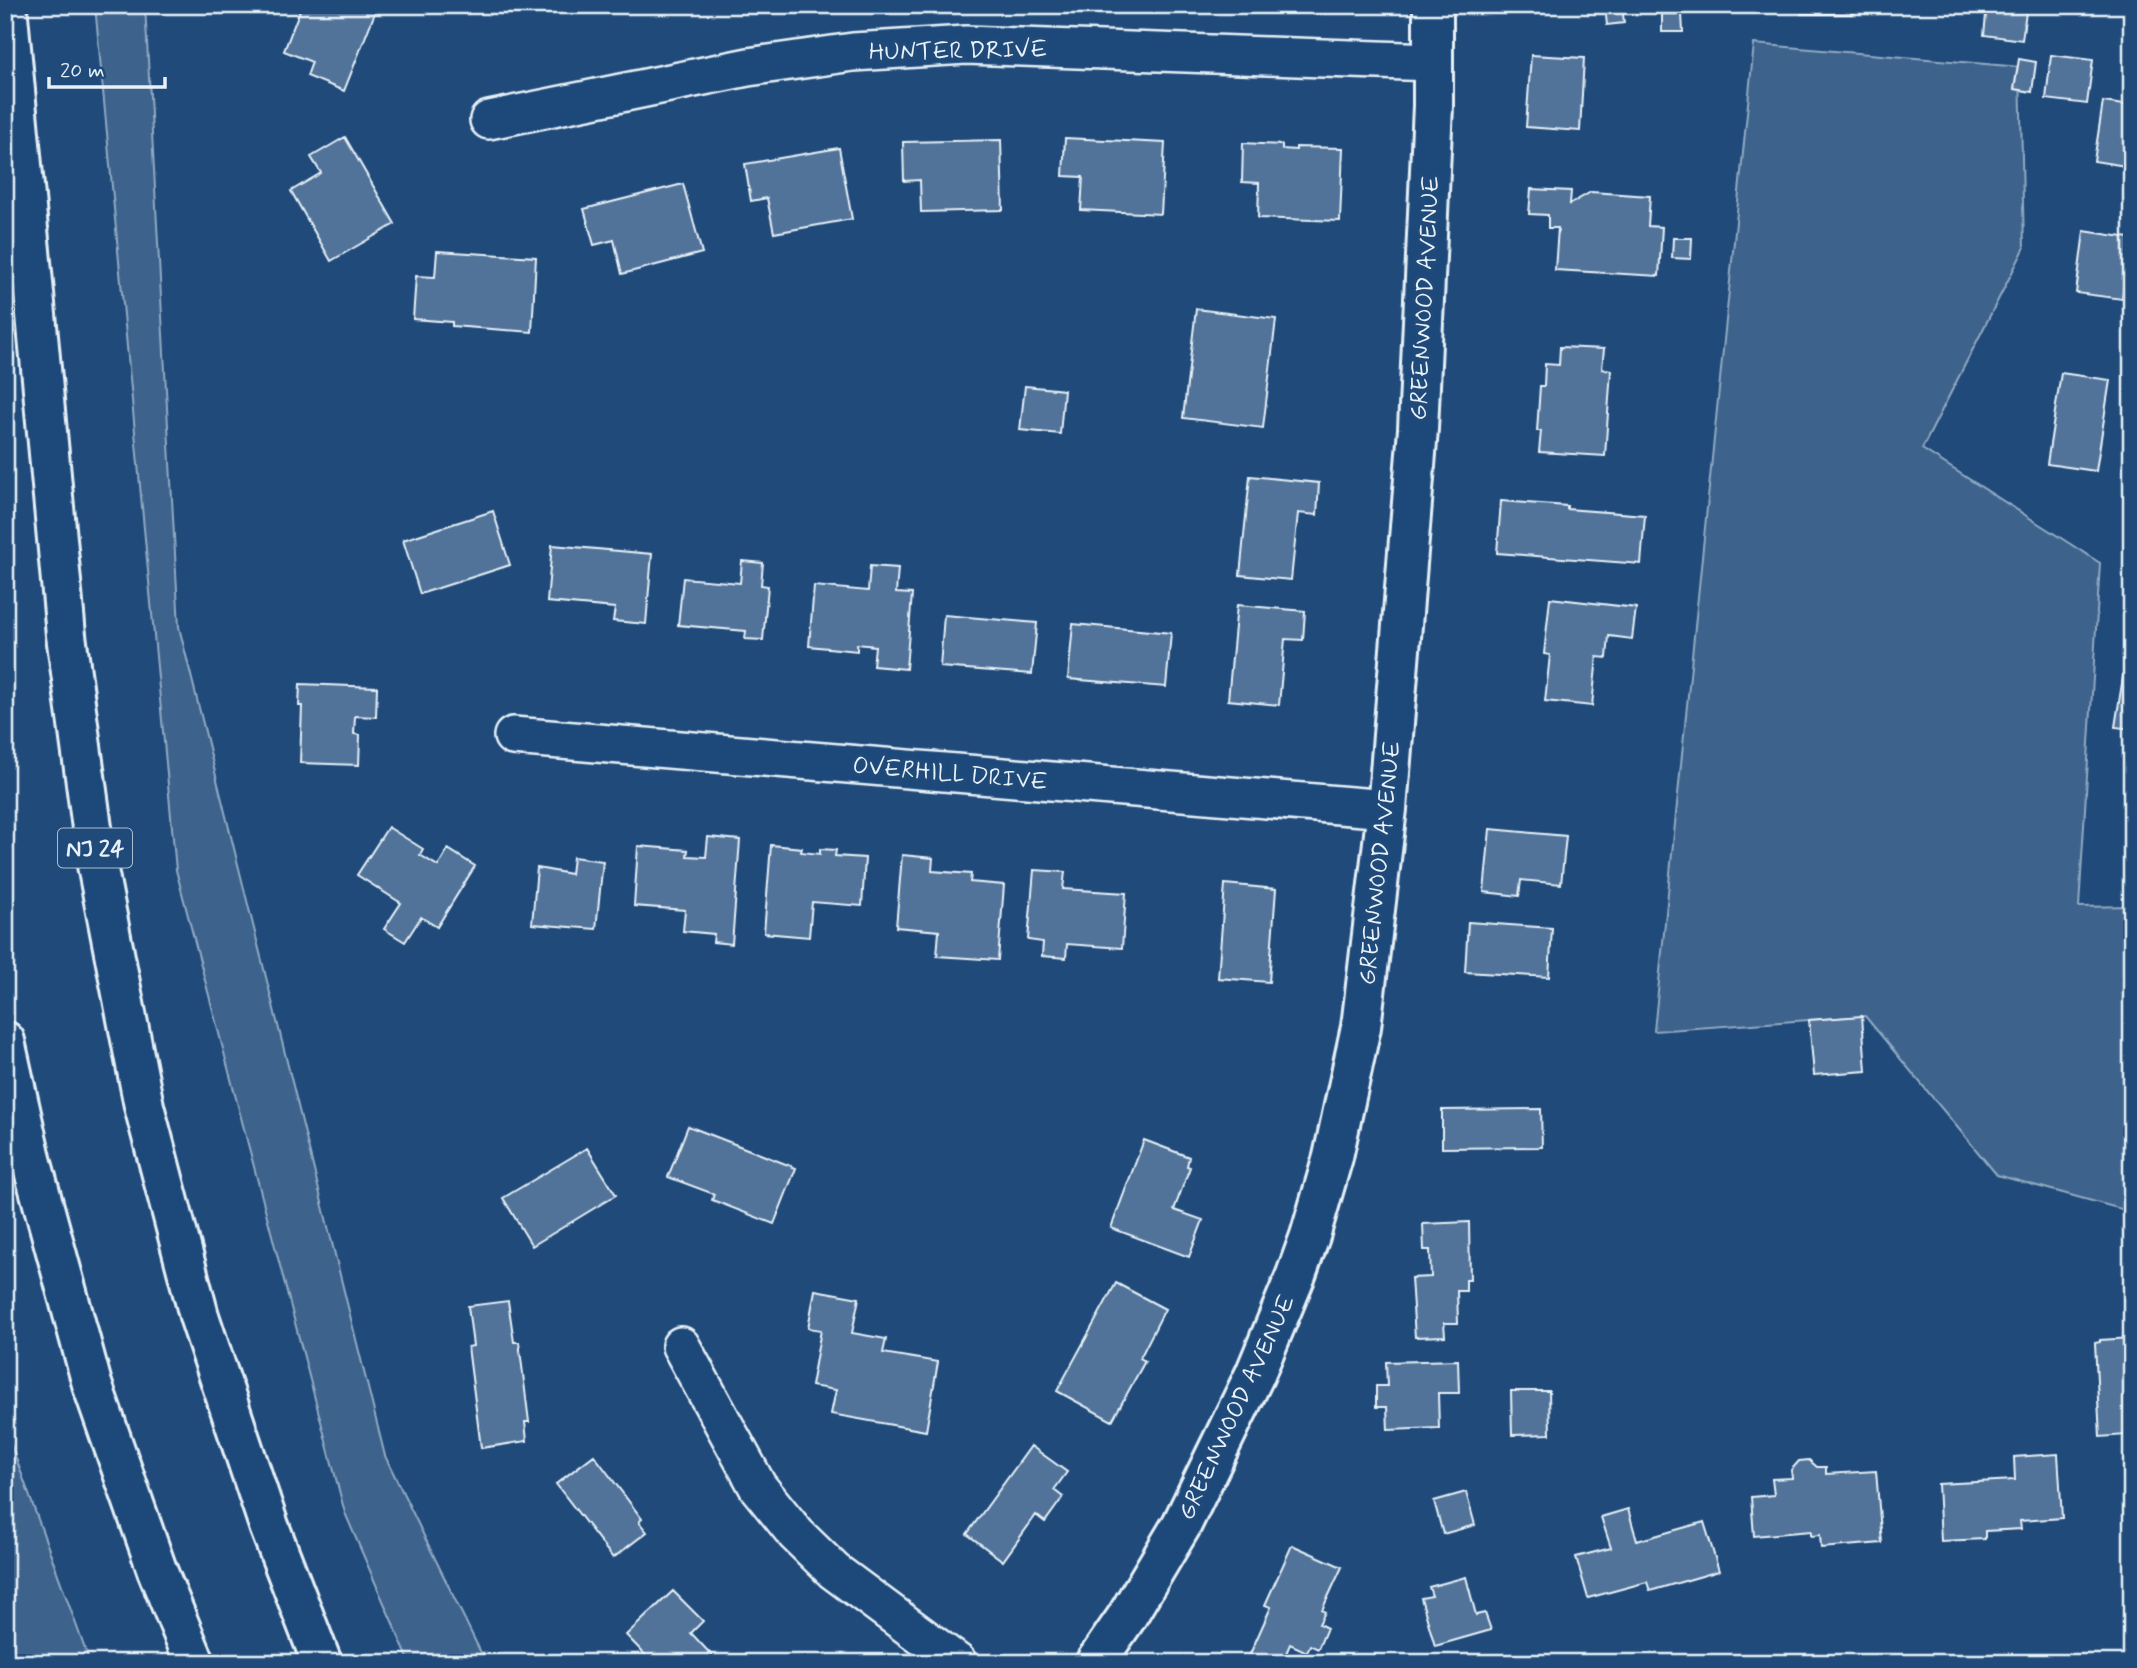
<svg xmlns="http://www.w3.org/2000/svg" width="2137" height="1668" font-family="Mynerve,sans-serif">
	<rect width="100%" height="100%" fill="#1f4a7a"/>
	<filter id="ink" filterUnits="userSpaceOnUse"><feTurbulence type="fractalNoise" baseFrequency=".0143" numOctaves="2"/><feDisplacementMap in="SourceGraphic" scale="14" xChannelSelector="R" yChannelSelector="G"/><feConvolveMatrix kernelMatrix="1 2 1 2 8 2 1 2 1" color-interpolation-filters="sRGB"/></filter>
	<g filter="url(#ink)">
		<!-- green -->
		<path fill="#3c628c" stroke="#92aac2" stroke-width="2" d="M95 5H145L179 627 385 1456 486 1663H410L345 1513 176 870Z
			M1754 44 2020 67 2024 249 1922 449 2100 563 2079 907 2132 906V1212L1997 1175 1865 1016 1654 1031Z
			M5 1428 90 1663H5Z"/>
		<!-- building -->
		<path fill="#517399" stroke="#e8f1f8" stroke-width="2" d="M302 5H378L344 91 307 76 312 62 284 51Z
			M1801 5H1853V14H1801Z
			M1987 5H2027L2022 40 1984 35Z
			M1622 6 1624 23 1607 25 1605 7Z
			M1662 14H1682L1683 32H1662Z
			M1531 55 1584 58 1580 131 1526 127Z
			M2051 55 2093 60 2087 104 2046 99Z
			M2019 59 2036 62 2032 92 2014 89Z
			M2103 102 2132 106V167L2094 161Z
			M345 137 395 224 331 261 291 191 321 173 311 157Z
			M1065 138 1165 143 1161 214 1081 210 1083 177 1063 176Z
			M1001 140 1003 210 921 212 920 180 904 181 903 142Z
			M1243 143 1282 145V149L1296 150V147L1343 148 1340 221 1258 218 1259 183 1242 182Z
			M839 148 852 219 774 233 767 198 751 201 745 164Z
			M683 184 702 253 622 274 614 240 594 245 584 209Z
			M1531 189 1571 191 1570 204 1591 192 1650 196 1648 226 1662 227 1659 276 1555 270 1558 228H1548V215L1529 214Z
			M2084 231 2130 238 2127 262 2132 263V278L2125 277 2122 299 2076 293Z
			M1673 238H1692L1691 259 1672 258Z
			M437 251 536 257 532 332 452 326V322L413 319 416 276 435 277Z
			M1196 309 1276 319 1263 428 1183 418Z
			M1560 347 1604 349 1602 369 1611 370 1605 456 1539 452 1541 431H1537L1540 386H1544L1545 364 1559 365Z
			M2061 373 2110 380 2096 471 2047 464Z
			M1025 386 1064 390 1060 434 1020 430Z
			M1250 476 1319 483 1317 515 1298 513 1291 580 1240 575Z
			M1501 501 1567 506V509L1645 515 1641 564 1497 553Z
			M493 511 510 565 420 594 403 540Z
			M552 545 652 554 646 624 613 621 615 608 547 602Z
			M742 561 763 563 761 585 768 586 763 640 745 639 746 631 678 625 683 578 740 583Z
			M870 566 898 568 896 593 912 594 906 669 873 666 875 646 857 644V651L809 646 814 586 868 591Z
			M1550 598 1636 608 1632 639 1609 636 1607 658 1597 657 1592 706 1545 701 1550 655 1544 654Z
			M1237 605 1305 611 1303 640 1285 639 1279 705 1228 700Z
			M944 615 1037 623 1032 674 940 667Z
			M1073 624 1171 633 1166 687 1068 679Z
			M2129 640 2132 641V729L2115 727Z
			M300 684 377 687 376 717 355 716 354 734 360 735 359 765 300 763 302 706H299Z
			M388 827 423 849 420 855 438 866 448 849 475 866 437 927 421 917 405 942 384 929 401 903 357 875Z
			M1490 829 1566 836 1561 884 1521 880 1519 896 1484 892Z
			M708 837 740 840 732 944 713 942 714 934 683 931 685 910 634 906 638 846 688 850 687 856 706 857Z
			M771 845 802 848 801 852 820 854V849L836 850 835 856 865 858 862 906 812 902 809 937 764 933Z
			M902 855 933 858 932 871 971 874 970 882 1004 885 998 960 937 956 939 931 896 927Z
			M573 857 603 861 596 929 532 924 537 868 571 874Z
			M1034 870 1065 872 1063 889 1126 893 1122 948 1067 944 1066 958 1042 956 1043 942 1028 940Z
			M1225 884 1276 889 1269 982 1218 978Z
			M1468 922 1552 928 1549 977 1465 972Z
			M1862 1016 1866 1071 1814 1075 1809 1020Z
			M1541 1109 1542 1147 1442 1148V1110Z
			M688 1126 796 1168 774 1224 712 1200 714 1194 668 1177Z
			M1144 1140 1189 1157 1187 1166 1190 1167 1174 1210 1203 1220 1189 1257 1111 1228Z
			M587 1148 616 1195 532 1246 503 1198Z
			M1469 1222 1470 1280H1466V1291H1457L1458 1323H1444L1445 1336 1415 1337 1411 1278 1431 1277 1430 1250H1424L1423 1224Z
			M1116 1283 1165 1309 1140 1358 1145 1361 1112 1421 1057 1391Z
			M815 1290 859 1298 852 1333 886 1339 883 1353 938 1362 926 1431 831 1414 836 1390 811 1386 821 1330 808 1328Z
			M508 1301 514 1342H519L529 1422H525L527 1441 481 1448 468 1347 473 1346 468 1306Z
			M2132 1338V1448H2127L2126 1435 2100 1437 2095 1343 2100 1342V1340Z
			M1458 1360 1459 1393H1438L1439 1428 1388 1430 1387 1407H1376V1386H1387L1386 1362Z
			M1511 1391H1549L1550 1434 1512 1435Z
			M1031 1446 1067 1472 1054 1490 1063 1497 1045 1522 1036 1515 1003 1561 967 1534Z
			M2058 1454 2062 1518 2020 1521 2021 1529 1985 1531V1539L1941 1541 1938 1484 2015 1480 2014 1457Z
			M594 1455 642 1519 639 1522 647 1532 613 1558 556 1484Z
			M1809 1460 1817 1467H1826V1474L1876 1471 1882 1543 1821 1548 1820 1535 1811 1536V1531L1754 1536 1751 1497 1774 1495 1772 1479 1792 1478 1791 1470 1799 1461Z
			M1466 1492 1475 1525 1443 1534 1434 1501Z
			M1628 1509 1637 1541 1704 1522 1719 1571 1650 1591 1647 1582 1588 1598 1576 1557 1611 1548 1601 1517Z
			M1292 1545 1342 1567 1322 1610 1325 1612 1319 1624 1327 1628 1318 1649 1310 1645 1307 1652 1290 1644 1282 1663H1246L1271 1607 1265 1605Z
			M1466 1577 1476 1615 1485 1613 1491 1630 1435 1646 1421 1598 1432 1596 1429 1587Z
			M673 1591 703 1621 691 1633 719 1663H653L626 1635Z"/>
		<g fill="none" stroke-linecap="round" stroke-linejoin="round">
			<defs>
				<path id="street" d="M489 120 748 67 853 52 966 45 1433 62
					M513 736 1387 809
					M681 1346 758 1487 796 1534 834 1571 958 1663"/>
				<path id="secondary" d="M1095 1663 1126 1618 1182 1524 1255 1374 1296 1275 1310 1236 1333 1157 1361 1027 1387 809 1418 429 1433 106V5"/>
				<path id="highway" d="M7 5 66 635 97 865 144 1106 199 1316 269 1526 322 1663
					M5 1041 32 1163 92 1384 157 1570 195 1663"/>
			</defs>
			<!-- street casing -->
			<use href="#street" stroke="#e8f1f8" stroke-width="42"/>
			<!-- secondary casing -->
			<use href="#secondary" stroke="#e8f1f8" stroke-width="44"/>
			<!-- highway casing -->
			<use href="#highway" stroke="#e8f1f8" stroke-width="44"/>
			<!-- street -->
			<use href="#street" stroke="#1f4a7a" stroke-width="37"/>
			<!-- secondary -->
			<use href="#secondary" stroke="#1f4a7a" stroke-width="38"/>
			<!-- highway -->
			<use href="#highway" stroke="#1f4a7a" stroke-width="38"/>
		</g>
	</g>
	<g text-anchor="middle" stroke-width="7" stroke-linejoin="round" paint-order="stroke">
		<!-- shield labels -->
		<rect fill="#1f4a7a" stroke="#acbfd2" stroke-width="2" x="58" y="828.5" width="74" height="39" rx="5"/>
		<g font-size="23" font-weight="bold" fill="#e8f1f8">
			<text x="95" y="856">NJ 24</text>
		</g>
		<!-- street labels -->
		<g font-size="24" fill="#e8f1f8" stroke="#1f4a7a">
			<text transform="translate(958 50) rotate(-1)" y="8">HUNTER DRIVE</text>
			<text transform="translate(1424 298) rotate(-87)" y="8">GREENWOOD AVENUE</text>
			<text transform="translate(950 773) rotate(5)" y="8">OVERHILL DRIVE</text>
			<text transform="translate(1379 863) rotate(-84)" y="8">GREENWOOD AVENUE</text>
			<text transform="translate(1236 1407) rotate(-65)" y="8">GREENWOOD AVENUE</text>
		</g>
	</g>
	<!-- margin -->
	<rect width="2137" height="1668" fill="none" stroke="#1f4a7a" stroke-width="28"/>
	<rect x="14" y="14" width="2109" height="1640" fill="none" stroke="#e8f1f8" stroke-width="2.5" filter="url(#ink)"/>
	<!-- scale -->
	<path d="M49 77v10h116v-10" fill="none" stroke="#e8f1f8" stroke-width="3.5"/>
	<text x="60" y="77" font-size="21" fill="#e8f1f8" stroke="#1f4a7a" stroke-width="5" paint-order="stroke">20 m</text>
</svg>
